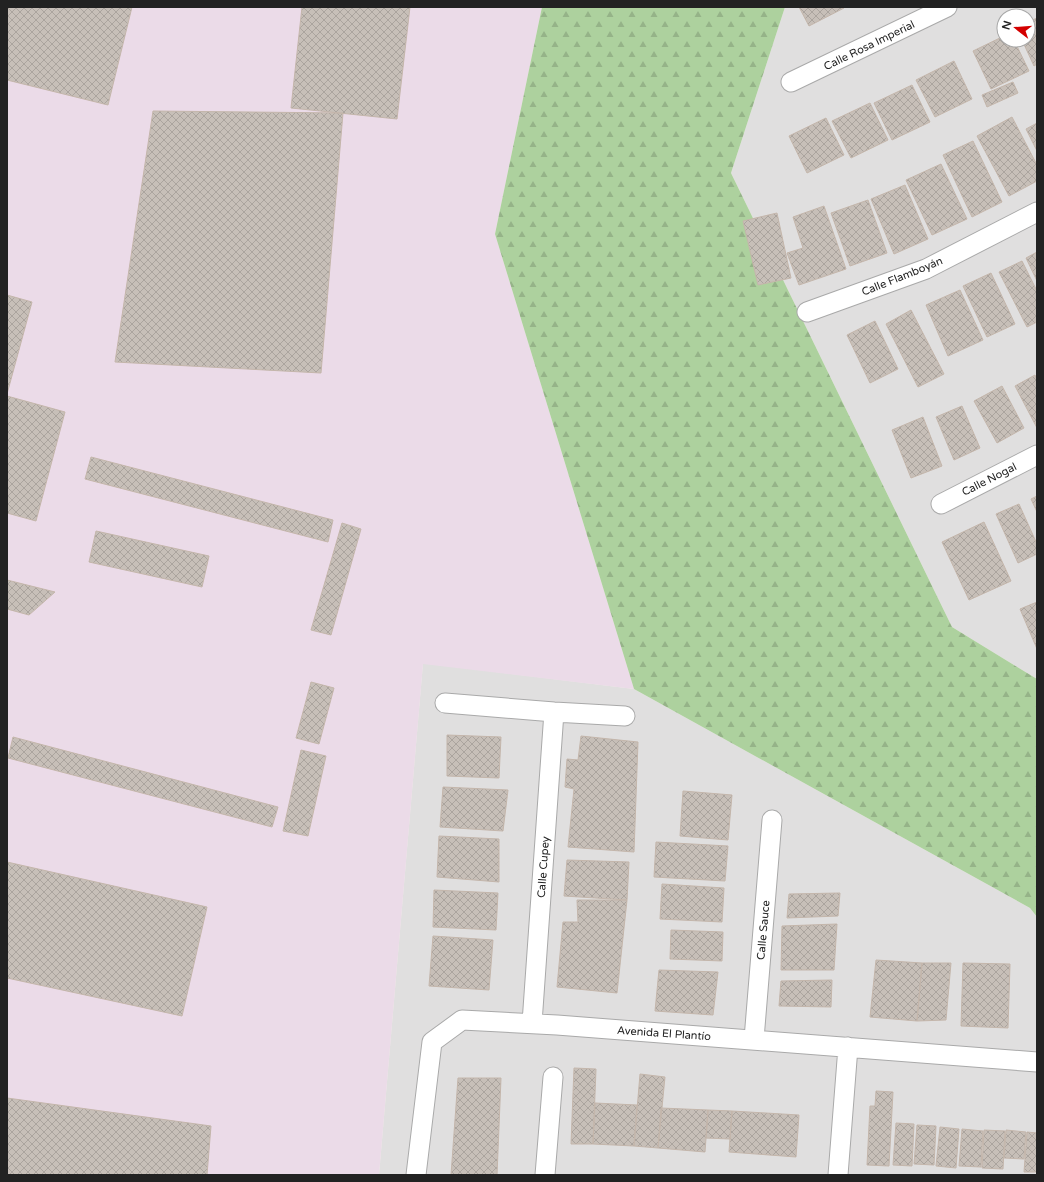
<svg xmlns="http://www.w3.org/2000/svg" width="1044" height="1182" font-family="'Varela Round',sans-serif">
	<defs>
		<pattern id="forest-firs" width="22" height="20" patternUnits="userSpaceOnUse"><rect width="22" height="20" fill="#add19e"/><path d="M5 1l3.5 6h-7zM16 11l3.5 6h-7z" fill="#95b388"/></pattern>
		<pattern id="building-cross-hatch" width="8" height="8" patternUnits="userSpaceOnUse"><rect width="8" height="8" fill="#c7bfb8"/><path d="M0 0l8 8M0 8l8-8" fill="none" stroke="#aba49e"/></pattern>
	</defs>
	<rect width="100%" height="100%" fill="#f2efe9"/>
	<!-- residential -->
	<path fill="#e0dfdf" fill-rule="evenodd" d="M785 7H1037V679L952 627 731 173ZM1004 16H1028V40H1004Z
		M423 663 634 689 1030 908 1037 917V1175H379Z"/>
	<!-- industrial -->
	<path fill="#ebdbe8" d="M7 7H542L495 234 634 689 423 664 379 1175H7Z"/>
	<!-- forest -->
	<path fill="url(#forest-firs)" d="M542 7H785L731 173 952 627 1037 679V917L1030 908 634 689 495 234Z"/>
	<!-- building -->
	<path fill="url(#building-cross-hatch)" stroke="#c4b6ab" d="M7 7H132L108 105 7 80Z
		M302 7H410L397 119 291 108Z
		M799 7H843L844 8 809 26Z
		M1037 18V64L1034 66 1022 40H1028V22Z
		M1004 36V40H1014L1029 71 991 89 973 51Z
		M954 61 972 99 935 117 916 80Z
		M1013 82 1018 93 987 107 982 95Z
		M912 85 930 122 892 140 874 103Z
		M870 103 888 140 851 158 832 121Z
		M153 111 343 113 321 373 115 362Z
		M1012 117 1037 165V181L1009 196 977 136Z
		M826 118 844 155 807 173 789 136Z
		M1037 123V151L1026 129Z
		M973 141 1002 202 972 217 943 155Z
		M941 164 967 219 932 235 906 180Z
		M905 185 928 239 894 254 871 199Z
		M868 200 887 253 850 266 831 213Z
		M824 206 846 269 799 285 787 253 803 248 793 217Z
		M777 213 791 278 758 285 743 221Z
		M1037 252V281L1026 258Z
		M1022 261 1037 291V322L1027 327 999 272Z
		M991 273 1015 324 987 337 963 286Z
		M960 290 983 340 948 356 926 305Z
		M7 295 32 302 7 394Z
		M911 310 944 374 918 387 886 324Z
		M875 321 898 369 870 383 847 335Z
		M1035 375 1037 380V428L1015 386Z
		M1002 386 1024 428 997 443 974 401Z
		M7 396 65 412 36 521 7 513Z
		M962 406 980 448 954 460 936 417Z
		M923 417 942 466 911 478 892 430Z
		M91 457 333 520 328 542 85 479Z
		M1037 496V512L1031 499Z
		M1019 504 1037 544V554L1018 563 996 514Z
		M984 522 1011 581 969 600 942 542Z
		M342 523 361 529 331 635 311 630Z
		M96 531 209 556 202 587 89 562Z
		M7 580 55 592 29 615 7 609Z
		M1037 602V649L1020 609Z
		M311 682 334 688 319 744 296 738Z
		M447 735 501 737 499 778 447 776Z
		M581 736 638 742 634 852 568 847 574 789 565 787 567 759 578 760Z
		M13 737 278 807 272 827 8 758Z
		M301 750 326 756 308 836 283 831Z
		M443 787 508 790 503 831 440 827Z
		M683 791 732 795 728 840 680 836Z
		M439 836 499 839V882L437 877Z
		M656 842 728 846 725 881 654 877Z
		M567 860 629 862 627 900 564 896Z
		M7 862 207 907 182 1016 7 978Z
		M662 884 724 888 722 922 660 919Z
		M434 890 498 893 496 930 433 927Z
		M840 893 838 916 787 918 789 894Z
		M577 900H627L617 993 557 987 563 922H578Z
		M837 924 834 970H781L782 926Z
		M671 930 723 932 722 961 670 959Z
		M433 936 493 940 489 990 429 986Z
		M876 960 922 963 917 1021 870 1017Z
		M922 963H951L946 1020 917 1021Z
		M963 963 1010 964 1008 1028 961 1026Z
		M659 970 718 972 713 1015 655 1011Z
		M832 980 831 1007 779 1006 781 981Z
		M574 1068 596 1069 593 1144H571Z
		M640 1074 665 1077 658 1148 634 1146Z
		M458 1078H501L497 1175H451Z
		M876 1091 893 1092 889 1166 867 1165 870 1106H875Z
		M7 1098 211 1126 207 1175H7Z
		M595 1103 637 1105 634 1146 593 1144Z
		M661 1108 708 1110 705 1152 658 1148Z
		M708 1110 732 1111 730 1139 706 1138Z
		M732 1111 799 1115 796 1157 729 1152Z
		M896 1123 914 1124 912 1166 893 1165Z
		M917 1125 936 1126 934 1165 914 1164Z
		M940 1127 959 1129 956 1168 936 1166Z
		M962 1129 983 1131 981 1167 959 1166Z
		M984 1130 1005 1131 1003 1169 982 1168Z
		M1006 1130 1026 1132 1024 1159 1004 1158Z
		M1027 1132 1037 1133V1172H1024Z"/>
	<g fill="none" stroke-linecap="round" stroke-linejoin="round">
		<defs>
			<path id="minor" d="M791 82 947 7
				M807 312 926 269 1037 212
				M941 504 1037 455
				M445 703 554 712 625 716
				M532 1023 554 712
				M754 1039 772 820
				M416 1175 432 1042 462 1020 557 1025 1037 1062
				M545 1175 553 1077
				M838 1175 848 1047"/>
		</defs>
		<!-- minor casing -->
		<use href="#minor" stroke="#a9a9a9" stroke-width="21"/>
		<!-- minor -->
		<use href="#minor" stroke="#fff" stroke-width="19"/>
	</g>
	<g text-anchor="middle" stroke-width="3" stroke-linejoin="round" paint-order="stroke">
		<!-- street labels -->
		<g font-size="11" fill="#222" stroke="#fff">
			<text transform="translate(869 45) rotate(-26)" y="4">Calle Rosa Imperial</text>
			<text transform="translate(902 276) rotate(-22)" y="4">Calle Flamboyán</text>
			<text transform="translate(989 479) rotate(-27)" y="4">Calle Nogal</text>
			<text transform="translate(543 867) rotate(-86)" y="4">Calle Cupey</text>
			<text transform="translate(763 930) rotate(-85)" y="4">Calle Sauce</text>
			<text transform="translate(664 1033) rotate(4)" y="4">Avenida El Plantío</text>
		</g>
	</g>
	<!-- border -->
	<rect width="1044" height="1182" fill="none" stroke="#222222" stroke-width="16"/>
	<!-- north arrow -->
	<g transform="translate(1016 28) rotate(287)"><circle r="19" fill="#ffffff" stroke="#a7a7a7"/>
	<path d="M0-3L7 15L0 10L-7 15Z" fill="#d40000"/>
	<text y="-6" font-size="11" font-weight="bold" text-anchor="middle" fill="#222222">N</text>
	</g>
</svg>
